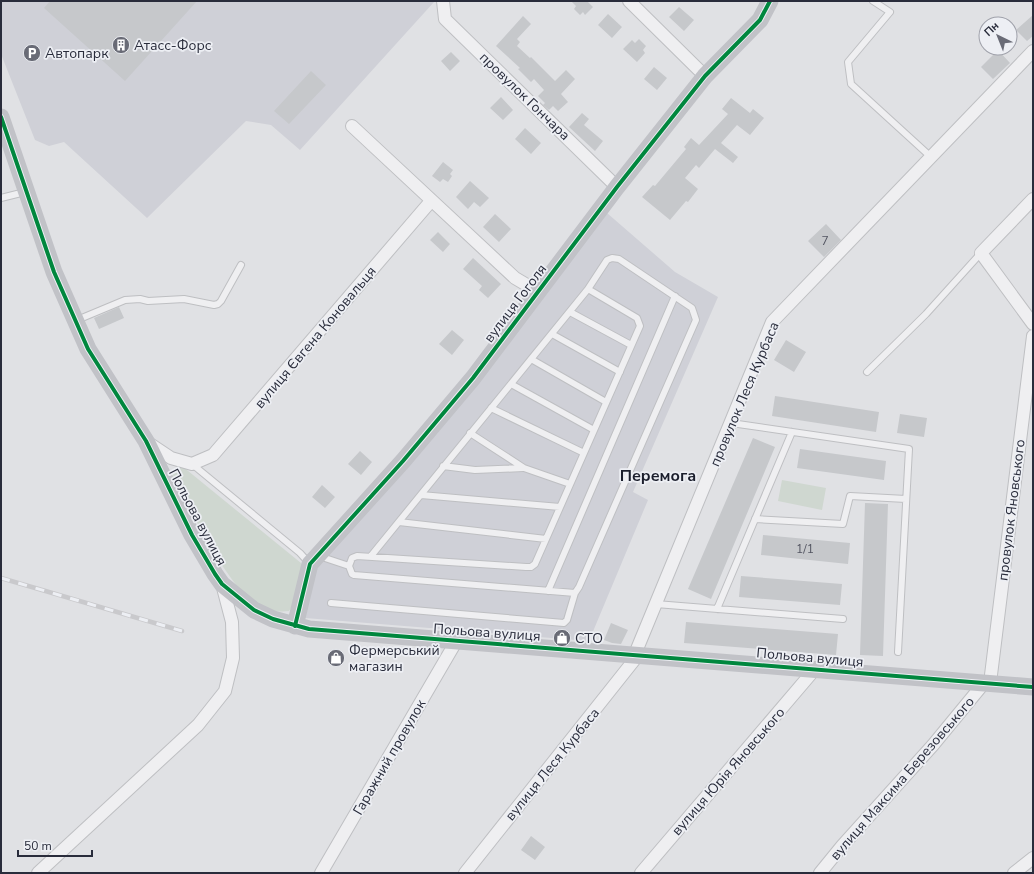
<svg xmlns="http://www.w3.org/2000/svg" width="1034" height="874" font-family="'Nunito Sans',sans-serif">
	<rect width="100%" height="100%" fill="#e0e1e4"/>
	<!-- built -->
	<path fill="#cfd0d7" d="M1 1H434V2L300 150 271 125 246 121 147 218 64 142 49 146 35 140 1 54Z
		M607 213 675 272 718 297 633 492 648 500 589 641 305 618 314 567Z"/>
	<!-- green -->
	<path fill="#cfd7d0" d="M182 466 301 563 305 569 296 601 289 611C275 613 260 608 249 599 240 591 233 581 226 571 205 541 190 507 172 475Z
		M782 480 826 488 822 510 778 501Z"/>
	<!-- building -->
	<path fill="#c6c8cb" d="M50 1H197L125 81 44 8Z
		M571 1H587L593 7 585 15 583 12 580 15 574 9 576 6Z
		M679 7 694 20 684 31 669 17Z
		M608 14 622 27 612 38 598 25Z
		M1033 15V36L1027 41 1016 30Z
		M523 16 531 24 517 39 520 42 517 46 530 58 531 57 555 81 566 70 575 79 561 94 568 102 558 111 553 106 549 110 543 105 545 103 538 96 544 90 534 79 531 82 518 69 520 68 496 46Z
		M639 39 646 46 643 50 645 53 637 62 623 49 632 40 635 43Z
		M998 50 1010 63 993 79 981 67Z
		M451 52 460 61 450 71 441 61Z
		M654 67 667 78 657 90 644 79Z
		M311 71 326 85 289 124 274 111Z
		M501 97 513 110 503 120 490 108Z
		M731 98 750 113 753 109 764 118 750 135 737 125 721 143 738 157 733 163 715 149 699 168 696 165 685 178 698 189 688 202 686 201 670 220 642 197 653 185 655 186 686 149 684 147 691 138 699 145 728 114 722 109Z
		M582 113 589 119 584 125 603 141 595 151 569 127Z
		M525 128 541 143 531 154 515 139Z
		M443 162 453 170 450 174 452 176 448 182 443 179 440 182 432 176Z
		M470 181 489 198 480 207 474 202 468 209 456 197Z
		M495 214 511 229 499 242 483 227Z
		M826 224 841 240 824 257 808 241Z
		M438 232 450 244 443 252 430 240Z
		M473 258 501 284 488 298 479 290 482 286 463 269Z
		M119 307 124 318 99 329 94 318Z
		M452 330 464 340 452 355 439 344Z
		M786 340 806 352 794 372 774 360Z
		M775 396 879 412 876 432 772 416Z
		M900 414 927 418 924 437 897 433Z
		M753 438 775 447 711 599 688 589Z
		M800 449 886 461 884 480 797 468Z
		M360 451 372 462 361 475 348 464Z
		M322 485 335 497 325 508 312 497Z
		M865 503 888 504 883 656 860 655Z
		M763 535 850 543 848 564 761 555Z
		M741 576 842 584 840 605 739 597Z
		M686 622 838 634 836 655 684 643Z
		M611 623 628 630 621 644 612 643 604 640Z
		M531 836 545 847 535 860 521 850Z"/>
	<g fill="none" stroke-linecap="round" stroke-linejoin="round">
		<defs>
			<path id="lane" d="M873 1 890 12 848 62 851 84 931 157
				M1 198 25 192
				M570 312 631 345
				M77 320 125 300 140 299 148 301 184 299 214 305 218 304 221 301 241 265
				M552 334 620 372
				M531 359 606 402
				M867 372 926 314 981 253
				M511 384 594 430
				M491 408 584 453
				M731 423 909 449 898 652
				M470 433 524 468 570 484
				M192 464 300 553 309 563
				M443 466 475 470 523 468
				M421 495 560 507
				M755 519 843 524 850 496 906 499
				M399 522 546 539
				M319 556 349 566 352 558 357 556 526 567H531L535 564 640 326 637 318 588 289
				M349 566 352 574 354 575 575 593 579 587 696 320 692 308 619 259 612 258 607 260 588 289 371 556
				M548 591 675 296
				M331 603 564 623 567 620 575 593
				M656 604 843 619
				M717 609 792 432"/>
			<path id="street" d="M443 1 445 19 617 187
				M629 1 705 76
				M352 126 515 278 537 291
				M1033 199 981 253 1033 324
				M147 442 171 458 192 464 213 455 431 201
				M635 654 772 322 1033 51
				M990 683 1033 336
				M38 873 198 725 225 691 233 658 232 622 222 584
				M321 873 457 640
				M465 873 639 654
				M641 873 815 669
				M820 873 842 846 933 745 984 683
				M1014 873 1033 858"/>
		</defs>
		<!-- lane casing -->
		<use href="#lane" stroke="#bebfc2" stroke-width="8"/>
		<!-- street casing -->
		<use href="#street" stroke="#bebfc2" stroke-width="14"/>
		<!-- lane -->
		<use href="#lane" stroke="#efeff1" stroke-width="6"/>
		<!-- street -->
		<use href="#street" stroke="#efeff1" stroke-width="12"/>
		<!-- secondary -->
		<path stroke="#c1c2c7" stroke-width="17" d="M1 117 54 272 88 349 146 441 192 535 215 574 222 584 254 610 273 619 309 629 1033 687
			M295 626 310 564 403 461 473 378 617 187 705 76 760 20 770 1"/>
		<defs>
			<path id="rail" d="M1 578 182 631"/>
		</defs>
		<!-- rail casing -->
		<use href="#rail" stroke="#c9c9cc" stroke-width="4.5"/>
		<!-- rail -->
		<use href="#rail" stroke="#edeff4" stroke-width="3" stroke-dasharray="9" stroke-linecap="butt"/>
		<defs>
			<path id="cycleway" d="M1 117 54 272 88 349 146 441 192 535 215 574 222 584 254 610 273 619 309 629 1033 687
				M295 626 310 564 403 461 473 378 617 187 705 76 760 20 770 1"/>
		</defs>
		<!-- cycleway casing -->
		<use href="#cycleway" stroke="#edeff4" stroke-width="6"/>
		<!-- cycleway -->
		<use href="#cycleway" stroke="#00873e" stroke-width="4"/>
	</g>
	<!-- icons -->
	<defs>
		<symbol id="building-disc" viewBox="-11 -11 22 22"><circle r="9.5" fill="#696b76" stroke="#edeff4"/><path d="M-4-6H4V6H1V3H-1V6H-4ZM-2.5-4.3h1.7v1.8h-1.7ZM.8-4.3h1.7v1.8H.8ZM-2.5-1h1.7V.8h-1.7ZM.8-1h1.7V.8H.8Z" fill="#fff"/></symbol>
		<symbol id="parking-disc" viewBox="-11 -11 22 22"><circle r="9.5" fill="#696b76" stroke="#edeff4"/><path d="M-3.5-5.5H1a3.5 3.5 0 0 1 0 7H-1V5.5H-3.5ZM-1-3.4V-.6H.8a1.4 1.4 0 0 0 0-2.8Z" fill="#fff"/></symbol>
		<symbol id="shop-disc" viewBox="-11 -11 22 22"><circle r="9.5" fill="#696b76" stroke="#edeff4"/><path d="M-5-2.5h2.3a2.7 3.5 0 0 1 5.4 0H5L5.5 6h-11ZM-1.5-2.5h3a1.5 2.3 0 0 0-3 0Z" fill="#fff"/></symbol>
	</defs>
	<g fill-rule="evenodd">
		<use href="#building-disc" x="111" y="35" width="20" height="20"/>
		<use href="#parking-disc" x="22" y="43" width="20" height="20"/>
		<use href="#shop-disc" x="552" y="628" width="20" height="20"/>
		<use href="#shop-disc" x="326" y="648" width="20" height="20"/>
	</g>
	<g text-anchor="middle" stroke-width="3.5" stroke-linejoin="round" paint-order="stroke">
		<!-- number labels -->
		<g font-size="12" fill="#525460">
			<text x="825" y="245">7</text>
			<text x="805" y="553">1/1</text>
		</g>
		<!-- poi labels -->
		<g font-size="14" fill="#292c3b" stroke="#edeff4" text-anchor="start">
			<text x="134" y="50">Атасс-Форс</text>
			<text x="45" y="58">Автопарк</text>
			<text x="575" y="643">СТО</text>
			<text x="349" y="655">Фермерський<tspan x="349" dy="16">магазин</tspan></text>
		</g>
		<!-- street labels -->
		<g font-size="14" fill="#292c3b" stroke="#edeff4">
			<text transform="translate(525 96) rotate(44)" y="5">провулок Гончара</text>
			<text transform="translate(515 303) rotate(-53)" y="5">вулиця Гоголя</text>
			<text transform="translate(315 337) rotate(-50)" y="5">вулиця Євгена Коновальця</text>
			<text transform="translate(744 394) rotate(-67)" y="5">провулок Леся Курбаса</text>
			<text transform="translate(1011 510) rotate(-83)" y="5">провулок Яновського</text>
			<text transform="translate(198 517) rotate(62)" y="5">Польова вулиця</text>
			<text transform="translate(487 632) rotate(4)" y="5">Польова вулиця</text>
			<text transform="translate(810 657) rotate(5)" y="5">Польова вулиця</text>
			<text transform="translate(389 757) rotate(-60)" y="5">Гаражний провулок</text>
			<text transform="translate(552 764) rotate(-51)" y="5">вулиця Леся Курбаса</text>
			<text transform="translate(728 771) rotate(-49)" y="5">вулиця Юрія Яновського</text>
			<text transform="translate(902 778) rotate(-49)" y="5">вулиця Максима Березовського</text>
		</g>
		<!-- quarter labels -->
		<g font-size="16" font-weight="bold" fill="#1b1e2c" stroke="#edeff4">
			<text x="658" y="481">Перемога</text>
		</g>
	</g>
	<!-- border -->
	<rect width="1034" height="874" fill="none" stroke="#292c3b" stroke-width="4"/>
	<!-- north arrow -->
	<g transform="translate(998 36) rotate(317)"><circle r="19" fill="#edeff4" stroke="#9fa1aa"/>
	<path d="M0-3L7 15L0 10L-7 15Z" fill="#696b76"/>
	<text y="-6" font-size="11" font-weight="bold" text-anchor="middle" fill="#292c3b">Пн</text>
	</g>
	<!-- scale -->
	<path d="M18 850v6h74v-6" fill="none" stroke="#292c3b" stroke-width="2"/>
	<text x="24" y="850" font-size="12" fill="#292c3b" stroke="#edeff4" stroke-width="3" paint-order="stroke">50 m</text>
</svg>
